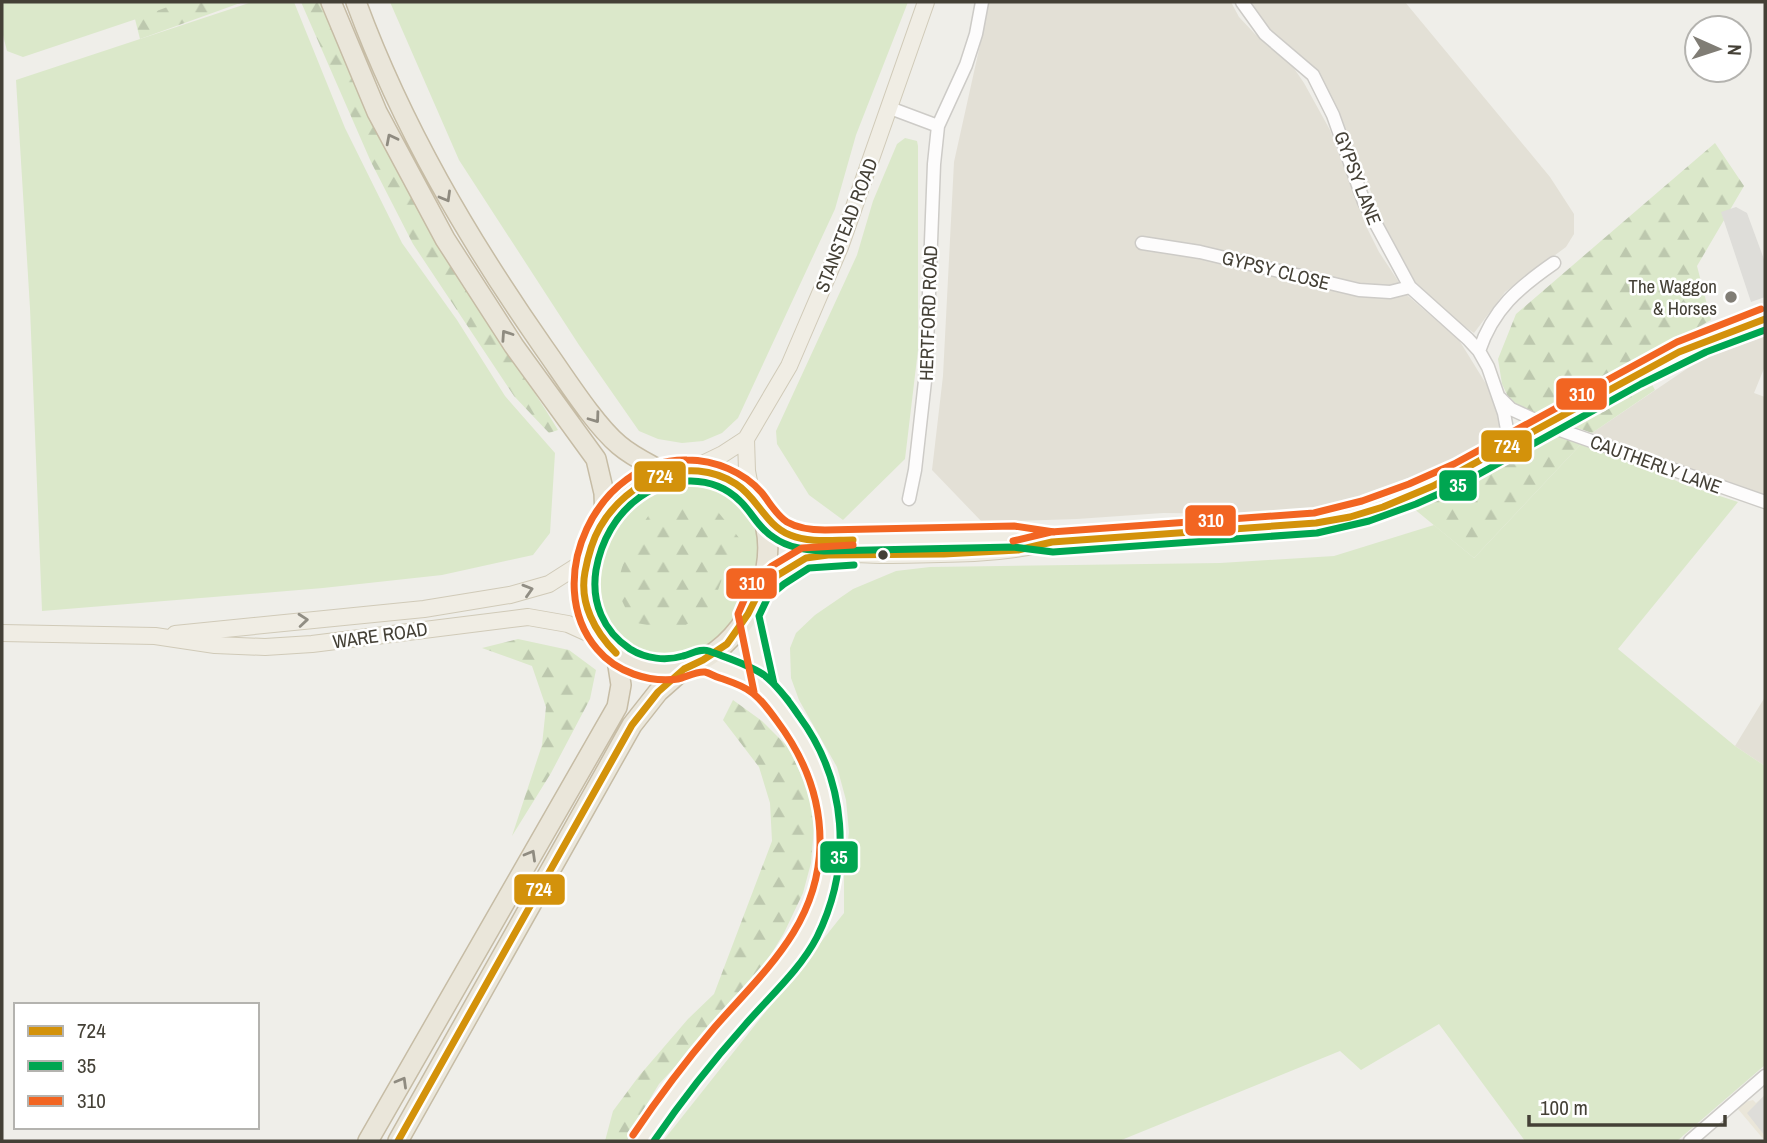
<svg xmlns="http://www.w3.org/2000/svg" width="1767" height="1143" font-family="'Archivo Narrow',sans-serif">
	<defs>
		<pattern id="forest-firs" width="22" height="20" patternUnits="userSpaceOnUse" patternTransform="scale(1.75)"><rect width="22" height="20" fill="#dbe8ca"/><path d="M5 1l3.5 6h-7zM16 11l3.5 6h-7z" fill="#bdc8ae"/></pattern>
	</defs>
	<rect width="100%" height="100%" fill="#efeee9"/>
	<!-- residential -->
	<path fill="#e3e0d6" d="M987 2H1231L1239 17 1255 34 1287 58 1304 83 1330 130 1366 226 1379 252 1408 296 1459 340 1496 400 1502 429 1499 440 1437 473 1390 493 1355 504 1309 510 1250 514 1163 513 1077 519 982 522 932 470 943 376 954 162 984 27Z
		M1245 2H1405L1550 177 1574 214V234L1566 247 1505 292 1474 333 1445 313 1422 294 1384 224 1341 118 1323 80 1310 66 1278 41Z
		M1765 330V366L1754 393 1765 397V496L1592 433 1719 347Z
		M1765 697V766L1735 746Z"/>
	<!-- education -->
	<path fill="#eae6d9" d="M1765 1095V1141L1738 1109 1745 1102 1753 1100 1756 1103Z"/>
	<!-- grass -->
	<path fill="#dbe8ca" d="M2 2H187L23 57 7 51 2 31Z
		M252 2H294L345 128 402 243 457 320 505 396 555 453 550 533 533 555 442 575 323 588 42 611 30 308 16 80Z
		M390 2H908L856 135 835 209 738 418 722 433 703 441 682 443 658 439 639 431 579 345 459 160Z
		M905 138 917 141 918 146V350L905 459 843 520 809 495 777 444 776 431 857 255 873 201 897 144Z
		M1583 442 1620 454 1683 484 1738 502 1618 649 1735 746 1765 766V1065L1677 1141H1525L1439 1024 1361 1070 1340 1051 1119 1141H663L844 913V873L849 832 846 800 837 767 799 700 791 678 790 648 796 633 815 615 853 589 896 571 930 567 1220 563 1334 556 1434 525 1474 558Z
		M684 478 720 487 731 494 746 511 752 521 759 543 756 577 729 629 712 646 666 660 631 652 611 637 592 605 594 555 606 530 627 502 647 487Z"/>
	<!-- forest -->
	<path fill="url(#forest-firs)" d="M181 2H243L140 39 135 19Z
		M301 2H323C359 103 409 196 465 287 495 336 529 382 558 430L549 433 514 396 413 244 371 162Z
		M1715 143 1744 186 1697 266 1711 320 1539 417 1511 403 1502 384 1498 359 1516 314Z
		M1649 379 1655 390 1592 433 1572 426 1575 420Z
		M1550 435 1583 442 1474 558 1413 508 1490 473Z
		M714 507 740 539 736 554 723 576 712 607 677 631 632 622 616 588 629 544 653 509Z
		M518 639 569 650 596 670 590 699 551 773 512 836 542 745 546 707 532 666 482 648Z
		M733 700 762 721 789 748 811 797 814 828 811 863 803 893 784 933 754 982 659 1084 633 1127 627 1141H605L613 1111 639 1076 688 1019 714 994 772 841 770 803 759 767 723 720Z"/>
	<!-- parking -->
	<path fill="#deddd9" d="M1736 207 1747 213 1765 262V297L1751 302 1721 212Z
		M1764 1096 1765 1099V1136L1747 1113Z"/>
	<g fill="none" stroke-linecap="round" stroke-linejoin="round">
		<defs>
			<path id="minor" d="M1242 2 1265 34 1313 75 1333 115 1364 202 1410 287 1468 339 1479 351 1488 367 1504 413 1510 446
				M890 108 938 126
				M1142 243 1200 252 1359 290 1390 292 1410 287
				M1479 351C1493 309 1518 288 1554 263
				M1500 398 1511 409 1546 425 1765 502
				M909 499 915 470 926 372 934 164 938 126 966 65 976 34 982 2
				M1690 1141 1765 1076"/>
			<path id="major" d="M746 439 747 471 752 497
				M692 469 723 454 746 439 789 366 840 247 926 2
				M763 516 787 534 807 540 1014 536 1044 541
				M760 590C774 579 788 566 805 559 826 550 858 555 880 555 938 554 996 556 1052 542L1316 523 1350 517 1383 507 1433 486 1478 463 1679 352 1765 319
				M748 614 757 662 764 689
				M2 633 155 636 215 645 265 647 312 644 528 617 568 624 601 639
				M175 634 424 609 510 595 549 584 585 561
				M642 1141C670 1098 701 1058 736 1019 757 995 793 959 807 933 847 857 836 774 782 710 776 703 771 695 764 689 747 673 723 670 703 660"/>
			<path id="highway" d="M331 2 377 112 445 239 514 346 596 459 604 493 605 518
				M356 2C402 127 468 239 544 348 564 376 594 424 619 445 633 457 649 464 665 473
				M679 469C848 471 745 724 625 658 604 646 592 628 587 604 574 539 617 485 679 469Z
				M368 1141 617 707 621 685 616 653
				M398 1141 632 725 658 692 684 669"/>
		</defs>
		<!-- minor casing -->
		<use href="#minor" stroke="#cdcbc7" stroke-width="15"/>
		<!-- major casing -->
		<use href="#major" stroke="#d0cab8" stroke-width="18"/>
		<!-- highway casing -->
		<use href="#highway" stroke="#c6bca5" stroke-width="22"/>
		<!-- minor -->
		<use href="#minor" stroke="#fdfcfc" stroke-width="12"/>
		<!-- major -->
		<use href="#major" stroke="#f0ede4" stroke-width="16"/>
		<!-- highway -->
		<use href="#highway" stroke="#eae6da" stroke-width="19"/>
		<defs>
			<path id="bus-1" d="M616 653C595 632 579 603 585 572 588 556 592 541 600 527 627 480 688 453 736 484 758 498 765 525 790 535 809 543 832 540 853 540
				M398 1141 632 725 658 692 684 669 703 660 727 644 748 614 760 590 778 575 806 558 828 555 944 554 1018 550 1052 542 1316 523 1350 517 1383 507 1433 486 1679 352 1765 319"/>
			<path id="bus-2" d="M788 700 774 684 759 616 768 597 784 584 809 568 854 565
				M654 1141C682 1100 712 1062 745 1025 769 997 800 970 817 937 853 864 847 781 799 716 789 701 778 686 764 675 748 664 727 658 709 651 700 648 692 654 683 656 666 661 646 659 630 649 603 631 591 602 596 570 601 541 616 514 640 497 669 476 713 474 740 501 752 512 758 528 773 537 788 548 806 550 824 551L1013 547 1053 552 1317 533 1369 521 1416 504 1463 483 1641 384 1706 352 1765 330"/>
			<path id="bus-3" d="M1013 541 1051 532 1314 513 1362 501 1409 484 1454 464 1677 342 1761 309
				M754 692 738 614 751 584 772 566 802 548 853 545
				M633 1135C658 1098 685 1062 714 1028 763 972 818 926 820 845 821 798 804 757 777 721 769 710 761 699 751 692 742 685 731 682 720 678 715 677 710 673 705 672 697 671 686 677 678 679 649 683 616 672 597 649 540 582 597 458 687 460 715 460 744 472 762 493 770 503 776 515 787 522 799 529 812 530 825 530L1014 526 1054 532"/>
		</defs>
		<!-- bus-1 casing -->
		<use href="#bus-1" stroke="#fff" stroke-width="12"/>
		<!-- bus-2 casing -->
		<use href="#bus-2" stroke="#fff" stroke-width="12"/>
		<!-- bus-3 casing -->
		<use href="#bus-3" stroke="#fff" stroke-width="12"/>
		<!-- bus-1 -->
		<use href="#bus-1" stroke="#d3920b" stroke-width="7"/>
		<!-- bus-2 -->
		<use href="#bus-2" stroke="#00a651" stroke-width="7"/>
		<!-- bus-3 -->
		<use href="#bus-3" stroke="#f26522" stroke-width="7"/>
	</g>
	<!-- one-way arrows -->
	<defs><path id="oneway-chevron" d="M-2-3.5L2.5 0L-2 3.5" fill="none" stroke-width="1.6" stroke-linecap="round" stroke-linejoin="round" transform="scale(1.75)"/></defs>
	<g stroke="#8f8b80">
		<use href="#oneway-chevron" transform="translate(391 139) rotate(-117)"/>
		<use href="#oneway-chevron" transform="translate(446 197) rotate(60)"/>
		<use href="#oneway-chevron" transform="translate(506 335) rotate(-124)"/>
		<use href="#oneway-chevron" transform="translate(595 418) rotate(54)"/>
		<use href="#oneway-chevron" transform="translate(531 855) rotate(-60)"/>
		<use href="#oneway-chevron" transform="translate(402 1082) rotate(-60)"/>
	</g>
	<g stroke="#918e84">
		<use href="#oneway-chevron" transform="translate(528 590) rotate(-17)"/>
		<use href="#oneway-chevron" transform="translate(303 620) rotate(-5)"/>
	</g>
	<!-- markers -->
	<circle fill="#807d75" stroke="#fff" stroke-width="2.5" cx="1731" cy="297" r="7"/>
	<circle fill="#444036" stroke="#fff" stroke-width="2.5" cx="883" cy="555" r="6"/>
	<g text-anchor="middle" stroke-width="5" stroke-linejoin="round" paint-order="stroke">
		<!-- street labels -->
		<g font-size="19" fill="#444036" stroke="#fff">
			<text transform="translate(1358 178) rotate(69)" y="7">GYPSY LANE</text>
			<text transform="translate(846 225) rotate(-69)" y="7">STANSTEAD ROAD</text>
			<text transform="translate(1276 270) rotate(14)" y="7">GYPSY CLOSE</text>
			<text transform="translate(928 313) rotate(-88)" y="7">HERTFORD ROAD</text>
			<text transform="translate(1656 464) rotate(20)" y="7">CAUTHERLY LANE</text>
			<text transform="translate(380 635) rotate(-8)" y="7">WARE ROAD</text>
		</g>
		<!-- poi labels -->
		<g font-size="19" fill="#444036" stroke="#fff" text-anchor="end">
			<text x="1717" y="293">The Waggon<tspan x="1717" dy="22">&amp; Horses</tspan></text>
		</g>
	</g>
	<g stroke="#fff" stroke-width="2.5">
		<rect x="1555" y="377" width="53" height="34" rx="7" fill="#f26522"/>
		<rect x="1480" y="429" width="53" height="34" rx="7" fill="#d3920b"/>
		<rect x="633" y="460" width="54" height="33" rx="7" fill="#d3920b"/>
		<rect x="1438" y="469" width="40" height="33" rx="7" fill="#00a651"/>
		<rect x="1184" y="504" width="53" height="33" rx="7" fill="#f26522"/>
		<rect x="725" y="567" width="53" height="33" rx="7" fill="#f26522"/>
		<rect x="819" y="840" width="40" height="34" rx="7" fill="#00a651"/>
		<rect x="513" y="873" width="53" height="33" rx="7" fill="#d3920b"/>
	</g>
	<g font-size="19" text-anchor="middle" font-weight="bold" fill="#fff">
		<text x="1582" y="401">310</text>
		<text x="1507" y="453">724</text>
		<text x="660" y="483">724</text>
		<text x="1458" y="492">35</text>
		<text x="1211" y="527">310</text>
		<text x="752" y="590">310</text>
		<text x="839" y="864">35</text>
		<text x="539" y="896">724</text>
	</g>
	<!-- border -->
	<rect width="1767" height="1143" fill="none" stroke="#444036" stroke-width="7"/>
	<!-- legend -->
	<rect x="14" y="1003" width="245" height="126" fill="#ffffff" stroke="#b4b3af" stroke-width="2"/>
	<rect x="28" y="1026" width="35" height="10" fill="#d3920b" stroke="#b4b3af" stroke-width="2"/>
	<text x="77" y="1038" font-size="21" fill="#444036">724</text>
	<rect x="28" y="1061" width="35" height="10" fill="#00a651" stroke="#b4b3af" stroke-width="2"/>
	<text x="77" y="1073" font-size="21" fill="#444036">35</text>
	<rect x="28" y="1096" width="35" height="10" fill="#f26522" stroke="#b4b3af" stroke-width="2"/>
	<text x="77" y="1108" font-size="21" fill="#444036">310</text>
	<!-- north arrow -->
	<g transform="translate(1718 49) rotate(93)"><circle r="33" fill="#ffffff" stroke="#b4b3af" stroke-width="2"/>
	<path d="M0-5L12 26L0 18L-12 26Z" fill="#807d75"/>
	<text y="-10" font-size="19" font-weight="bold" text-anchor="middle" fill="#444036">N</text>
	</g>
	<!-- scale -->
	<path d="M1529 1115v10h196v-10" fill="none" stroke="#444036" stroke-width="3.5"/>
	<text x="1540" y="1115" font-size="21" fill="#444036" stroke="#ffffff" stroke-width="5" paint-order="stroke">100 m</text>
</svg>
